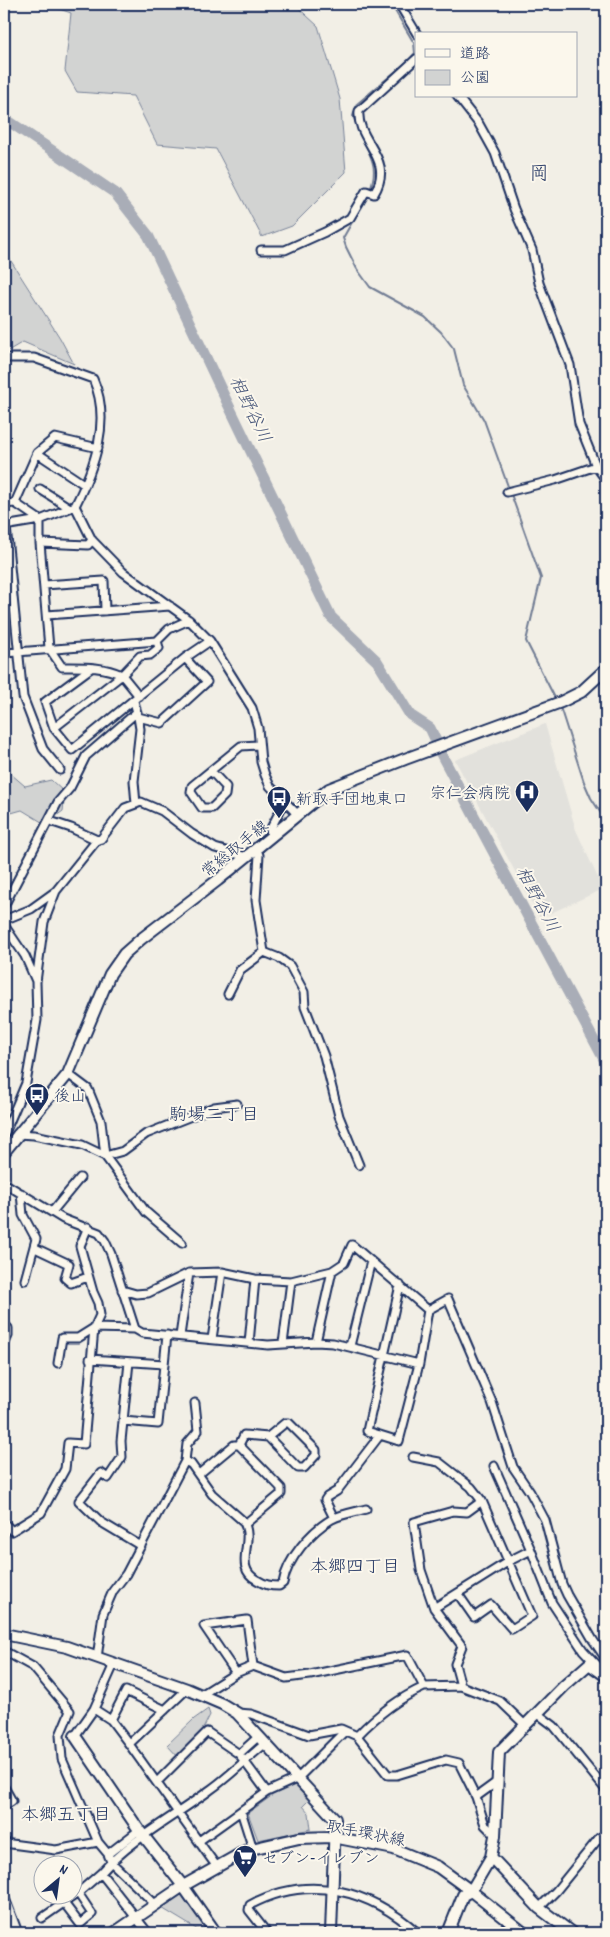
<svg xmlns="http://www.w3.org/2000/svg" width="610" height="1937" font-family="Dekko,'Klee One',sans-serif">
	<rect width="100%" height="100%" fill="#f2efe6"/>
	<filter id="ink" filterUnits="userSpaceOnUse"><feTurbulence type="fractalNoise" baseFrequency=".02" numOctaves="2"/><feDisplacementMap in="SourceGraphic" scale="10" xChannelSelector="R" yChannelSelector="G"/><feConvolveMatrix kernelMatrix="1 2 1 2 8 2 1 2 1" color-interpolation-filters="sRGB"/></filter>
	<g filter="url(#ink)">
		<!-- built -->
		<path fill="#e2e1dc" d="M545 724 576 830 603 889 540 918 455 760Z"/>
		<!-- green -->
		<path fill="#d2d3d2" stroke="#768198" d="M45 4H294L318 26 340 99 346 172 292 226 262 237 216 149 157 144 133 96 77 92 65 71 71 13Z
			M4 250 60 338 74 364 23 342 6 352 4 350Z
			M4 768 25 786 51 780 65 793 63 811 45 824 22 810 4 815Z
			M208 1709 210 1715 204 1727 205 1735 180 1759 167 1745 194 1719Z
			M298 1784 312 1797 303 1806 309 1813 311 1829 258 1840 248 1813 273 1795Z
			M183 1886 216 1933H203L155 1904Z"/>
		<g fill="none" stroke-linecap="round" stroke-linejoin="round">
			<!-- stream -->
			<path stroke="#707b93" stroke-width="2" d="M358 128 353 116 357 104 409 60 415 53 414 43 391 4
				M362 137C371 157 379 168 370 189
				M368 194 343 238 346 247 357 269 370 287 425 317 441 332 454 349 463 385 484 420 509 489
				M511 494 541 578 526 641 556 700
				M560 707 584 782 591 798 606 821"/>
			<!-- river -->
			<path stroke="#a9adb7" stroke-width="11" d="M4 118 115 193 148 235 227 402 331 617 377 661 410 715 430 728 437 743
				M440 752 606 1063"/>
			<defs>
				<path id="street" d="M399 4 417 34
					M457 96 479 124 495 153 514 209 532 250 539 283 570 365 579 424 596 466 606 480
					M261 250H285L325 232 350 218 366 191 374 194C396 158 356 142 359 111L416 59
					M4 358H34L93 379C112 421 94 468 75 506L92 540 123 572 189 620 210 641 252 708 258 728 261 762 265 775 270 786 298 815
					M37 453 85 485
					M40 489 70 508
					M507 492 555 480 596 466
					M15 503 37 453 55 438 98 448
					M4 504 15 503 40 520V543L49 648 62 667C83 667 103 666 122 675L140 656 150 655 159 648 157 641
					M4 526 40 520 75 506
					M6 526 23 697 43 749 60 770
					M40 543 88 545 92 540
					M44 585 104 581 105 611
					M47 615 170 606
					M4 653 157 641 169 629 189 620
					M91 668 45 702 54 728 72 750 185 658 210 641
					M134 701 138 717 162 723 207 682 185 658
					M54 728 122 675 139 696
					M211 771 226 787 225 795 212 808H202L191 792 192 786 241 746 258 745
					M136 804 134 781 140 729 138 717
					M50 821 71 828 97 840
					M272 837 270 830 285 801
					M257 849 259 855 256 900 264 952 279 958 290 966 304 992 305 1007 324 1056 339 1116 359 1165
					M4 906 58 802 70 788 86 756 137 712
					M4 920 31 909 56 891
					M4 925 25 956 36 981
					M228 994 240 970 264 952
					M68 1074 88 1089 101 1121 105 1156 123 1151 146 1134 214 1107 237 1104
					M17 1134 34 1135 82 1145 105 1156 146 1212 182 1243
					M4 1135 26 1083 37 1020 36 982 44 922 56 891 97 840 101 839 125 808 141 802 162 811 192 834 215 848 247 857
					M4 1183 63 1219 99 1233 105 1241 111 1254 135 1329 142 1333 268 1345 316 1342 333 1343 419 1364
					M21 1193 23 1215 36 1239 25 1280
					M52 1212 80 1178
					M35 1248 69 1264 65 1278 71 1283 88 1277
					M400 1285 367 1431 399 1441 419 1364 428 1310
					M122 1290 136 1294 148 1293 189 1273 222 1272 255 1279 291 1281 332 1271 344 1263 352 1245 428 1310
					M428 1310 448 1299 492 1402 513 1467 530 1492 545 1520 562 1584 567 1595 593 1640 606 1659
					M4 1325 8 1328V1336L4 1345
					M180 1336 189 1273
					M212 1339 222 1272
					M316 1342 332 1271
					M249 1343 255 1279
					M283 1344 291 1281
					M350 1346 371 1261
					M90 1359 164 1364
					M129 1362 121 1441 122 1457 108 1478 101 1473 79 1501 101 1522 141 1546
					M58 1363 62 1338H78L94 1328 100 1315 98 1303 93 1292 80 1246 88 1227
					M123 1421 158 1424 167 1335
					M239 1445 244 1435 268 1437 298 1468H304L316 1455V1450L289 1423H285L268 1437
					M413 1457 439 1462 471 1487 482 1501 532 1616 512 1629 491 1605 474 1617 458 1594
					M185 1461 191 1464 212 1494 243 1521C256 1541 232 1567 257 1580 265 1585 270 1586 279 1586L283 1583C287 1559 311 1531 332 1519 342 1514 355 1512 366 1509
					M494 1466 531 1550 552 1603 583 1650 598 1666
					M199 1474 234 1445H239L281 1488V1494L245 1524
					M334 1518 325 1500 327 1497 337 1491 380 1435
					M4 1523 12 1531 41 1513 65 1469 68 1443 84 1444 94 1328 135 1329
					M434 1608 509 1561 531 1550
					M4 1651 33 1667 70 1711 60 1735 62 1759 98 1842 108 1854 111 1862 155 1904
					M97 1658 103 1614 113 1591 126 1574 185 1461 187 1444 198 1431 195 1403
					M236 1673 204 1626 247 1620 253 1666
					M461 1686 455 1664 462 1646 434 1608 421 1570 414 1522 453 1511 467 1512 482 1501
					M187 1689 129 1744 217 1867
					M201 1695 236 1673 253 1666 286 1678 310 1675 407 1655 424 1687 461 1686 500 1701 526 1726
					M94 1709 111 1720
					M237 1713 251 1714 309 1735 341 1729 357 1736 388 1775H397L446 1760 459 1763 476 1797 485 1825 495 1835
					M538 1714 554 1726 606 1790
					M75 1736 94 1709 114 1664
					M259 1736 239 1754 267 1792
					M357 1736C377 1715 397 1699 424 1687
					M129 1744 111 1720 126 1691 165 1710
					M157 1782 207 1732 239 1754
					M4 1787 12 1801 4 1806
					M476 1797 498 1781
					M241 1811 253 1849
					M199 1841 267 1792 298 1778 345 1731
					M4 1843 56 1850 98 1842
					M108 1854 139 1830
					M64 1903 80 1924 92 1914 78 1893
					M539 1908 556 1891 599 1838 606 1834
					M42 1918 78 1893 101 1873
					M148 1933 101 1873C131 1839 174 1817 210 1790 230 1776 247 1758 266 1743
					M267 1933 249 1910 250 1905C309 1873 370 1890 418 1933
					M510 1933 515 1926"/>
				<path id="secondary" d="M4 1152 68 1074 110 974 124 954 141 939 218 880 329 789 405 759 561 702 581 692 606 669
					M4 1634 67 1647 187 1689 222 1704 237 1713 335 1819 331 1933
					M75 1736 139 1830 183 1886 216 1933
					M491 1857 495 1836 499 1752 564 1686 589 1664 606 1676
					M114 1933 183 1886 247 1850 299 1838 333 1837 394 1849 438 1867 471 1891 524 1933
					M448 1933 463 1895 471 1891 491 1857 539 1908 572 1933"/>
			</defs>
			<!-- street casing -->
			<use href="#street" stroke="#1b2f5e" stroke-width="11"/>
			<!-- secondary casing -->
			<use href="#secondary" stroke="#1b2f5e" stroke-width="14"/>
			<!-- street -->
			<use href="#street" stroke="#fbf7ec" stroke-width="7"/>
			<!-- secondary -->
			<use href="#secondary" stroke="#fbf7ec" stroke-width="10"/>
			<!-- rail -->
			<path stroke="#1b2f5e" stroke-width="2" d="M4 1883 23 1933"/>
		</g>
	</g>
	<!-- icons -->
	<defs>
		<symbol id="hospital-pin" viewBox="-11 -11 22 30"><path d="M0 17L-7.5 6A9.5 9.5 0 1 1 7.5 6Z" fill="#1b2f5e" stroke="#fbf7ec"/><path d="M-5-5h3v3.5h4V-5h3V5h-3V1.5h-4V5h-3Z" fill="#fff"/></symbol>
		<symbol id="bus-pin" viewBox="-11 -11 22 30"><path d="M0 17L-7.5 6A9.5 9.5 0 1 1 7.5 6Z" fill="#1b2f5e" stroke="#fbf7ec"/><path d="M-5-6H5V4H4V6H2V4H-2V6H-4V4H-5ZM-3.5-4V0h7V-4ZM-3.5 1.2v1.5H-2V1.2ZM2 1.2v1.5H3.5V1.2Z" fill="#fff"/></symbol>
		<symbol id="supermarket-pin" viewBox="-11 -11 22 30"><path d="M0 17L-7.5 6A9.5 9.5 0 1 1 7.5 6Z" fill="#1b2f5e" stroke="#fbf7ec"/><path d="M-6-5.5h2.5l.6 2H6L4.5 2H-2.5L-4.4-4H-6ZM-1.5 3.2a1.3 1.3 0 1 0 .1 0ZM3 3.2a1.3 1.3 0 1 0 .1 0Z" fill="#fff"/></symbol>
	</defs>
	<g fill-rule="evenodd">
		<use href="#hospital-pin" x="513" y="778" width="28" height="38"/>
		<use href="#bus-pin" x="265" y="784" width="28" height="38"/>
		<use href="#bus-pin" x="23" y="1081" width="28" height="38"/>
		<use href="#supermarket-pin" x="231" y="1843" width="28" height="38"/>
	</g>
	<g text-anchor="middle" stroke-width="4" stroke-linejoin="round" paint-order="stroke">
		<!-- poi labels -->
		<g font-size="16" fill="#1b2f5e" stroke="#fbf7ec" text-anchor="start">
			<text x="510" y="798" text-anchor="end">宗仁会病院</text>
			<text x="296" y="804">新取手団地東口</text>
			<text x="54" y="1101">後山</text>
			<text x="262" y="1863">セブン-イレブン</text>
		</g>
		<!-- street labels -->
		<g font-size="16" fill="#1b2f5e" stroke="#fbf7ec">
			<text transform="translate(234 848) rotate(-39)" y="6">常総取手線</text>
			<text transform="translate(366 1832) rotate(11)" y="6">取手環状線</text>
		</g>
		<!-- water labels -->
		<g font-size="18" font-style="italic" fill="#465579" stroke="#fbf7ec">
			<text transform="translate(251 409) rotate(64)" y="6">相野谷川</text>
			<text transform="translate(538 899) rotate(62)" y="6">相野谷川</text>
		</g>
		<!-- neighbourhood labels -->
		<g font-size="18" fill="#1b2f5e" stroke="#fbf7ec">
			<text x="214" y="1120">駒場二丁目</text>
			<text x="355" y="1572">本郷四丁目</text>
			<text x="66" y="1820">本郷五丁目</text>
		</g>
		<!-- quarter labels -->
		<g font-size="19" fill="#1b2f5e" stroke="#fbf7ec">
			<text x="539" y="179">岡</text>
		</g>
	</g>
	<!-- margin -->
	<rect width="610" height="1937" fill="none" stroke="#fbf7ec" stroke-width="20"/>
	<rect x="10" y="10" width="590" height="1917" fill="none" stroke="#1b2f5e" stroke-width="2" filter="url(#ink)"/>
	<!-- legend -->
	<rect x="415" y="32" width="162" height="65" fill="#fbf7ec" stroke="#a1a7b3"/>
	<rect x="425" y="49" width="25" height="8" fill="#fbf7ec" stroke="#a1a7b3"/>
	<text x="460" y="58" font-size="15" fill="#1b2f5e">道路</text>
	<rect x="425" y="70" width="25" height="15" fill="#d2d3d2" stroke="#a1a7b3"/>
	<text x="460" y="82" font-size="15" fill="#1b2f5e">公園</text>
	<!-- north arrow -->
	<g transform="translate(58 1880) rotate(29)"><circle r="24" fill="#fbf7ec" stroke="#a1a7b3"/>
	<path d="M0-4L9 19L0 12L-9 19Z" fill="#1b2f5e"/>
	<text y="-8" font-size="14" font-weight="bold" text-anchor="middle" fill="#1b2f5e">N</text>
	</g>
</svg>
